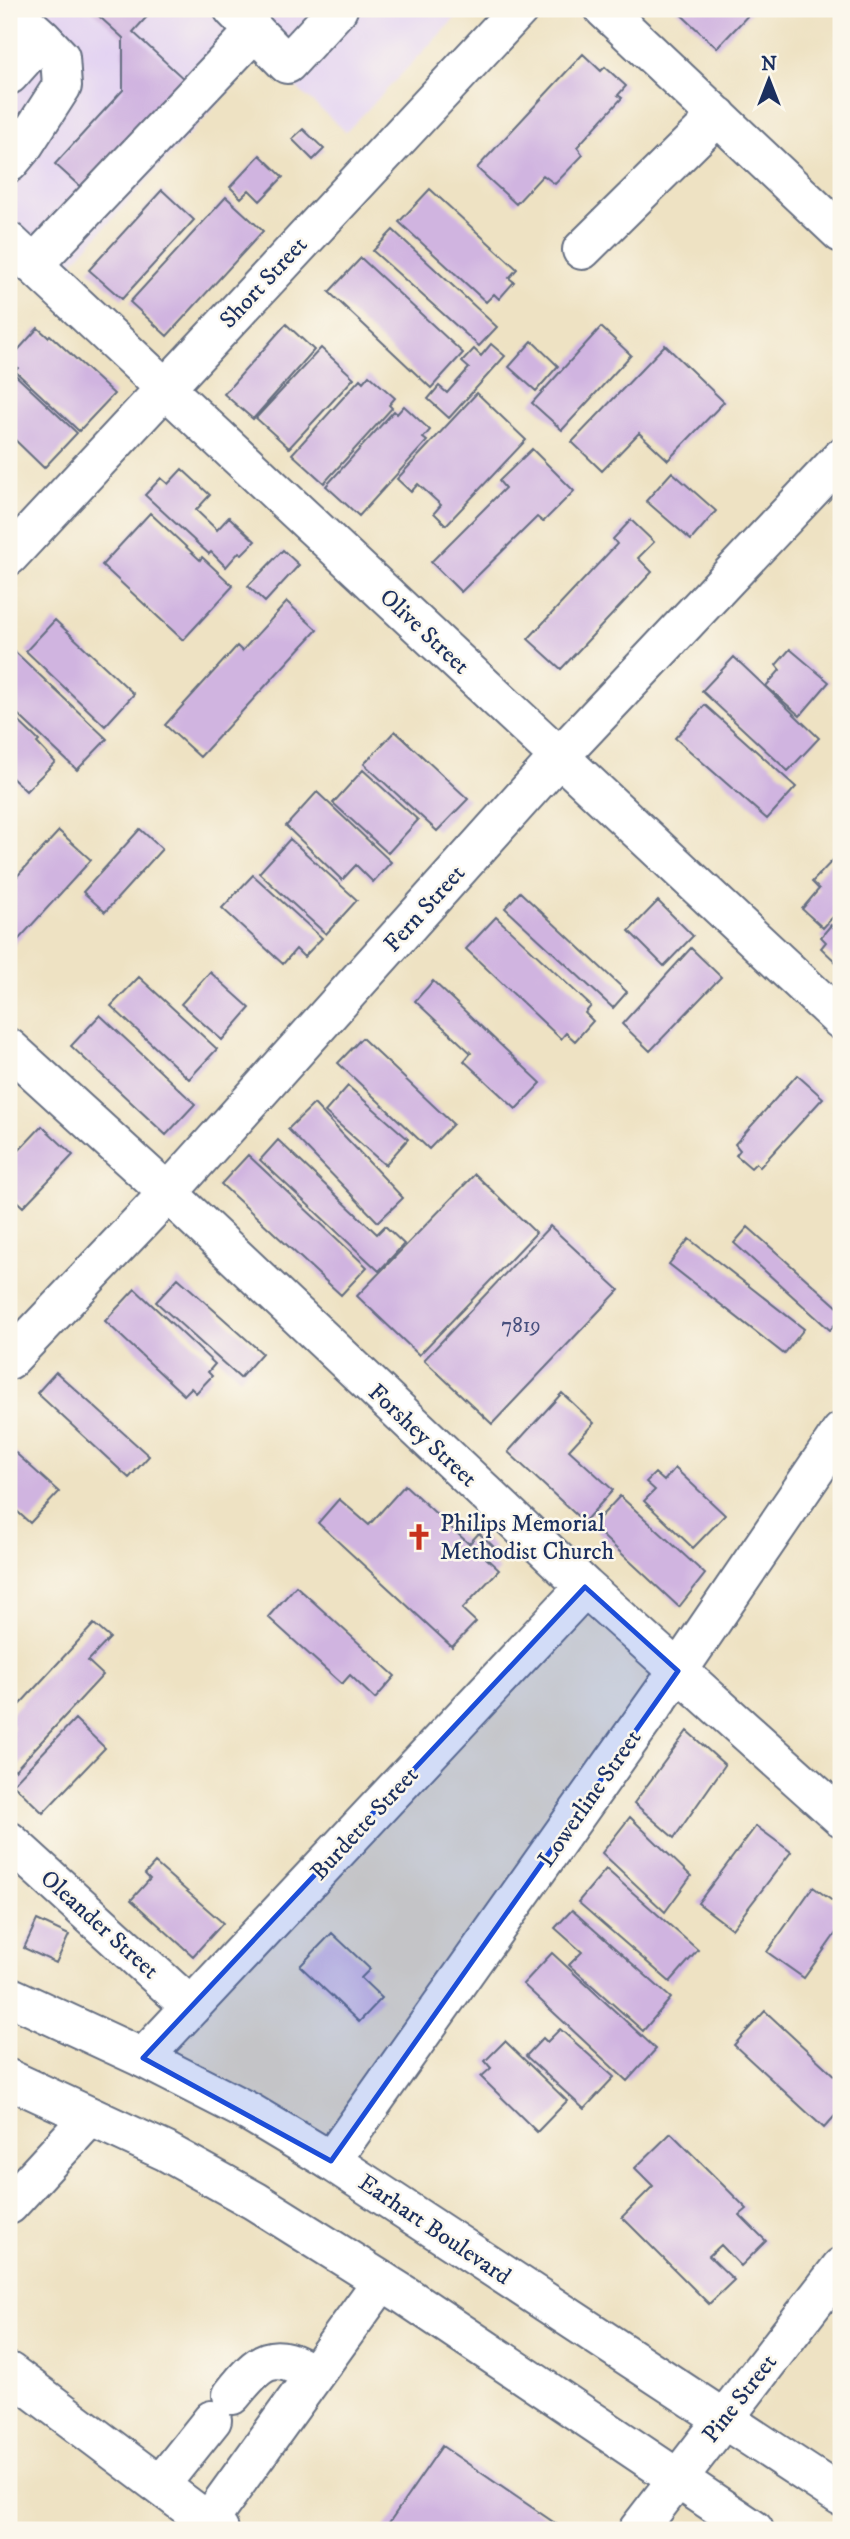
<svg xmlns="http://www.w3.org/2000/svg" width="850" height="2539" font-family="'IM FELL DW Pica',serif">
	<rect width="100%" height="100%" fill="#fbf7ec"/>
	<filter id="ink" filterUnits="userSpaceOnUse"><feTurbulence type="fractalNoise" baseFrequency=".0143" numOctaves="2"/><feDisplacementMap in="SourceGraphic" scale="14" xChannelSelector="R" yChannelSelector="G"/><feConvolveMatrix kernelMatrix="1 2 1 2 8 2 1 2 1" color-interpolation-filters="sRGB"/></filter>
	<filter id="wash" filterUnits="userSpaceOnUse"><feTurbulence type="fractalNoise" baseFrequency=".00686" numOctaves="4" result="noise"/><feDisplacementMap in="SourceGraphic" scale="28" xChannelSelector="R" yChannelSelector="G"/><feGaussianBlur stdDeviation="1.57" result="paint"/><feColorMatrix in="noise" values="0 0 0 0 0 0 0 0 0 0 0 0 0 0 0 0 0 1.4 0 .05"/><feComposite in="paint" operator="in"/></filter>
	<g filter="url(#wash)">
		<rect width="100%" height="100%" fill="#eee2c3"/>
		<!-- built -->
		<path fill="#e3d3f2" d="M9 9H464L346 132 261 56 66 270 9 217Z"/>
		<g id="blocks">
			<!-- building -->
			<path fill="#d0b4e0" d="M91 9H154L133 32 186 81 85 191 55 164 123 90V38Z
				M675 9H754L717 48Z
				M583 54 601 71 605 67 626 86 618 95 622 98 577 147 583 155 555 184 543 175 516 204 477 168Z
				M303 129 324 149 313 160 292 139Z
				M260 155 283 177 260 201 249 190 241 198 230 187Z
				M430 189 517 269 509 278 514 282 499 299 494 294 486 302 399 222Z
				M162 190 194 220 122 299 89 270Z
				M226 197 263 231 167 336 130 302Z
				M393 230 497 327 479 346 373 251Z
				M361 258 463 353 431 388 329 292Z
				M286 324 314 350 253 419 224 394Z
				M601 327 631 355 562 430 532 403Z
				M38 328 48 337 50 335 114 394 79 431 15 371 18 368 9 360Z
				M532 341 558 366 536 391 509 367Z
				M491 344 505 356 449 418 428 399 439 386 447 393 469 368 462 362 474 349 481 356Z
				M665 345 724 402 668 460 639 433 602 471 572 442Z
				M321 348 354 378 289 448 256 418Z
				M9 369 77 433 44 468 9 434Z
				M369 375 395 398 389 405 392 408 324 483 292 454 360 379 363 382Z
				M477 393 526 440 446 525 434 513 441 505 418 484 411 492 397 479Z
				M404 406 430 430 423 438 427 441 359 516 326 486 394 411 397 414Z
				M532 449 574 491 543 522 537 517 461 592 431 562 505 488 499 481Z
				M182 469 210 495 196 510 217 530 229 517 255 541 242 554 239 552 226 567 211 552 209 554 145 495 161 478 168 484Z
				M672 472 716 511 691 540 646 501Z
				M150 513 200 560 202 557 233 586 183 640 102 565Z
				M631 520 654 542 638 558 652 572 561 669 528 639 617 544 613 539Z
				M283 550 299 565 265 602 248 586Z
				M287 602 317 630 200 757 165 725 237 646 242 651Z
				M55 620 134 694 105 726 26 651Z
				M9 646 107 739 77 770 9 706Z
				M790 649 829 682 800 716 766 686 780 670 776 665Z
				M734 657 819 738 788 771 702 691Z
				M705 705 796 787 767 819 675 738Z
				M9 712 39 741 37 743 55 762 26 791 9 775Z
				M395 731 468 799 437 831 364 764Z
				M363 770 418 820 388 853 333 803Z
				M317 792 391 862 373 882 356 865 342 880 286 826Z
				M140 829 162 849 105 912 83 892Z
				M59 831 91 860 9 950V885Z
				M290 839 357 900 326 934 259 873Z
				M835 858 841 864V908L823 928 802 909 819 889 812 882Z
				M253 875 322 938 304 957 296 949 283 964 222 908Z
				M520 892 627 992 613 1008 505 908Z
				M658 901 693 936 664 966 629 931Z
				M496 917 591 1006 585 1013 593 1021 575 1041 566 1033 561 1039 466 949Z
				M831 925 836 930 841 925V963L839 965 821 948 826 942 821 937Z
				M691 948 721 977 650 1051 622 1024Z
				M210 972 250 1008 222 1040 181 1004Z
				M139 977 217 1049 189 1079 111 1006Z
				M433 981 541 1083 516 1109 464 1061 471 1053 415 1001Z
				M100 1015 195 1104 166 1135 71 1046Z
				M362 1038 453 1124 429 1149 338 1063Z
				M797 1075 823 1098 760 1167 756 1163 751 1168 736 1155 740 1150 735 1144Z
				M348 1086 408 1139 385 1165 325 1112Z
				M314 1104 403 1198 378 1222 288 1129Z
				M42 1126 73 1155 23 1207 9 1194V1161Z
				M278 1140 377 1234 385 1226 404 1244 379 1271 260 1160Z
				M248 1155 367 1267 341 1295 221 1184Z
				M475 1174 536 1233 419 1355 357 1296Z
				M550 1226 619 1290 492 1424 424 1360Z
				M748 1227 841 1310V1318L830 1330 734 1243Z
				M689 1239 804 1329 784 1354 669 1264Z
				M178 1278 262 1353 240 1378 156 1302Z
				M135 1289 215 1364 208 1372 212 1376 196 1393 191 1388 184 1395 105 1321Z
				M56 1372 149 1456 129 1478 37 1393Z
				M562 1393 594 1423 569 1450 613 1490 584 1522 508 1452Z
				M9 1447 59 1492 30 1523 9 1504Z
				M675 1468 725 1515 693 1548 644 1501 655 1490 646 1482 655 1473 664 1481Z
				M405 1485 469 1544 479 1533 495 1548 486 1558 499 1570 462 1609 476 1622 452 1647 318 1523 339 1499 369 1525Z
				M620 1496 705 1574 679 1607 592 1526Z
				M296 1586 395 1676 375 1699 350 1675 342 1684 268 1617Z
				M94 1624 110 1638 88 1661 103 1675 15 1770 9 1765V1733L14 1727 9 1722V1716Z
				M75 1719 105 1748 43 1813 13 1784Z
				M687 1731 725 1765 674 1838 634 1803Z
				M630 1817 691 1876 665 1912 602 1853Z
				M756 1826 791 1852 732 1929 698 1903Z
				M155 1863 223 1923 193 1956 131 1900 150 1879 145 1874Z
				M606 1869 698 1950 670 1982 578 1902Z
				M813 1887 841 1907V1926L804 1978 767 1952Z
				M572 1910 671 1998 643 2031 569 1965 582 1952 555 1928Z
				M37 1920 69 1935 56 1963 24 1948Z
				M332 1933 370 1969 361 1978 382 1998 359 2022 300 1966Z
				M552 1953 656 2049 627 2081 523 1984Z
				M765 2011 841 2082V2109L824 2128 734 2045Z
				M560 2029 614 2077 584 2109 526 2056 543 2038 547 2042Z
				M505 2041 567 2101 537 2132 481 2077 491 2068 485 2061Z
				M671 2133 747 2209 740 2215 766 2241 741 2266 721 2245 709 2256 734 2280 709 2304 622 2217 653 2186 635 2168Z
				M442 2446 562 2528 560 2530H384Z"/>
		</g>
	</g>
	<g filter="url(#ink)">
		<use href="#blocks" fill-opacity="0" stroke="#656e81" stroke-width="2"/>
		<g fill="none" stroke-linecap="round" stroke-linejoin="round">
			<defs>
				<path id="minor" d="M233 9 287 64 338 9
					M604 9 841 233
					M9 75 42 38 10 9
					M9 163 24 145 62 86 60 57 42 38
					M9 242 841 1020
					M582 250 718 116
					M33 265 255 31
					M9 556 519 9
					M9 1048 168 1193 585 1587 841 1817
					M9 1360 168 1193 559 757 841 458
					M9 1841 191 2007
					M143 2058 585 1587
					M331 2161 678 1671 841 1432
					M9 2205 90 2117
					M9 2372 219 2530
					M232 2395C260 2360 272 2348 314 2375
					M160 2485 212 2420
					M208 2522 382 2281
					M638 2530 841 2267"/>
				<path id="major" d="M9 1996 143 2058 249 2112 331 2161 841 2496
					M9 2079 165 2151 255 2201 403 2294 754 2530"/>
			</defs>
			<!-- minor casing -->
			<use href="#minor" stroke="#656e81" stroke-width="42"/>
			<!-- major casing -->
			<use href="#major" stroke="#656e81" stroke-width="42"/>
			<!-- minor -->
			<use href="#minor" stroke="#fff" stroke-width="38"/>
			<!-- major -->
			<use href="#major" stroke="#fff" stroke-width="38"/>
		</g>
	</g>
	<!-- marked area -->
	<path fill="#1d4ed8" fill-opacity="0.2" stroke="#1d4ed8" stroke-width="5" stroke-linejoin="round" d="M585 1587 678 1671 331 2161 143 2058Z"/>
	<!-- icons -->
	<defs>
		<symbol id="church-bare" viewBox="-9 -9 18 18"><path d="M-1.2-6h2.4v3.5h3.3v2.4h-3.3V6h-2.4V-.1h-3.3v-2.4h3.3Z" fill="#c8321e" stroke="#fbf7ec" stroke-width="2.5" paint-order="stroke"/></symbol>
	</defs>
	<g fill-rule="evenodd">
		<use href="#church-bare" x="400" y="1518" width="38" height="38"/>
	</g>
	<g text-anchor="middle" stroke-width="5" stroke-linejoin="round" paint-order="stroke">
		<!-- number labels -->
		<g font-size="21" fill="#48507e">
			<text x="521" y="1332">7819</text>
		</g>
		<!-- street labels -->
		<g font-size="24" fill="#1b2f5e" stroke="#fbf7ec">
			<text transform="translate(263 282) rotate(-47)" y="8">Short Street</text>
			<text transform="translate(425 631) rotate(43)" y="8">Olive Street</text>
			<text transform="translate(424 908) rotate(-48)" y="8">Fern Street</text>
			<text transform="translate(423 1435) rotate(43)" y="8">Forshey Street</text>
			<text transform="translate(589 1798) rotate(-55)" y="8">Lowerline Street</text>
			<text transform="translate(364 1823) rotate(-47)" y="8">Burdette Street</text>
			<text transform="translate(100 1924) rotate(42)" y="8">Oleander Street</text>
			<text transform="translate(435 2229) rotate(34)" y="8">Earhart Boulevard</text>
			<text transform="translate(739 2398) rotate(-52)" y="8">Pine Street</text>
		</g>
		<!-- poi labels -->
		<g font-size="24" fill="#1b2f5e" stroke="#fbf7ec" text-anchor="start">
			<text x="440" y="1531">Philips Memorial<tspan x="440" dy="28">Methodist Church</tspan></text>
		</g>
	</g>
	<!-- margin -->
	<rect width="850" height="2539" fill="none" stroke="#fbf7ec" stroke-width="35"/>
	<!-- north arrow -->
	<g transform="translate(769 80)" stroke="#fbf7ec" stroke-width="5" paint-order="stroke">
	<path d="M0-5L12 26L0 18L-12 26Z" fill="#1b2f5e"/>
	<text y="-10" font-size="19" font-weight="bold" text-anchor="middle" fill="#1b2f5e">N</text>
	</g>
</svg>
